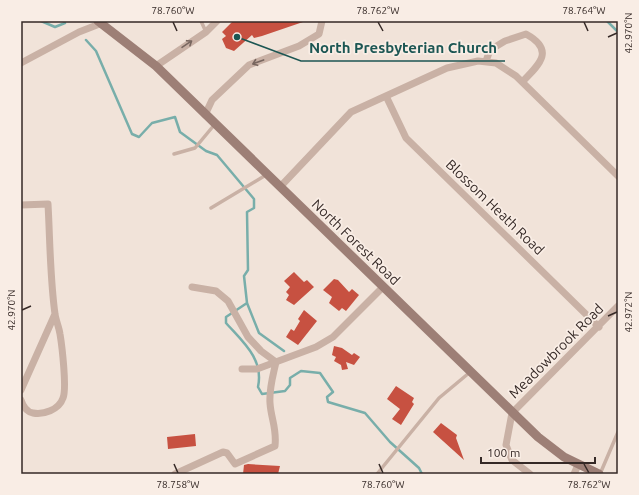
<svg xmlns="http://www.w3.org/2000/svg" width="639" height="495" font-family="Ubuntu,sans-serif">
	<rect width="100%" height="100%" fill="#f1e3d9"/>
	<g fill="none" stroke-linecap="round" stroke-linejoin="round">
		<!-- stream -->
		<path stroke="#78aeaa" stroke-width="2.5" d="M41 21 55 27 65 23
			M607 21 618 32
			M86 40 96 51 132 134 139 137 152 123 175 117 180 132 206 151 217 155 254 199V208L247 212 248 270 244 276 247 303 226 317V323C243 342 264 359 258 387L262 394 285 391 290 385V378L301 371 320 373 333 392 327 397 328 402 365 413 390 442 419 468 422 474
			M247 303 259 333 284 351"/>
	</g>
	<!-- building -->
	<path fill="#c75141" d="M233 21H302L303 22 262 36 254 38 252 35 234 51 226 48 222 39 226 36 222 32Z
		M294 272 304 282 307 280 314 287 294 305 286 300 289 295 286 292 290 287 284 281Z
		M334 279 338 280 349 292 352 289 359 295 346 311 342 308 339 311 329 303 332 297 323 290Z
		M304 310 317 321 298 345 286 337 291 329 294 331 300 321 298 319Z
		M334 346 342 348 352 355 354 353 360 357 354 365 346 362 348 369 342 370 341 365 334 361 336 357 332 355Z
		M396 386 414 398 412 402 414 404 401 425 392 419 400 409 387 399Z
		M441 423 457 435 456 438 464 460 433 432Z
		M195 434 196 446 168 449 167 437Z
		M248 464 280 466 278 474H243L244 465Z"/>
	<g fill="none" stroke-linecap="round" stroke-linejoin="round">
		<!-- lane -->
		<path stroke="#c9b1a5" stroke-width="3.5" d="M201 21 206 32
			M174 154 195 148 215 124
			M211 208 266 175
			M377 474 439 398 469 373
			M600 474 618 432"/>
		<!-- street -->
		<path stroke="#c9b1a5" stroke-width="7" d="M486 61 490 50 505 41 526 34C555 50 540 64 523 81
			M21 63 79 32 102 23
			M156 66 206 32 217 21
			M386 96 406 138 599 327
			M205 115 212 100 249 65 299 46 319 34 322 21
			M280 187 351 112 447 68 478 61 496 63 516 76 618 176
			M21 205 48 204C50 240 50 278 55 314 56 321 59 327 60 334 62 346 67 389 63 398 59 410 43 415 33 413 27 412 23 406 21 400
			M242 369H257L316 347 333 337 383 287
			M21 390 55 314
			M175 474 223 452 227 453 235 464 275 446C277 428 271 419 270 403 269 388 273 376 276 362L261 351 248 337 228 301 216 291 192 287
			M530 474 512 460 506 445 512 413 618 306
			M574 474 578 465"/>
		<!-- secondary -->
		<path stroke="#9d7f76" stroke-width="9" d="M98 21 156 66 538 437 564 457 599 474"/>
	</g>
	<!-- one-way arrows -->
	<defs><path id="oneway-shaft" d="M-6 0H5M1.5-3L5.5 0L1.5 3" fill="none" stroke-width="1.6" stroke-linecap="round" stroke-linejoin="round"/></defs>
	<g stroke="#78665f">
		<use href="#oneway-shaft" transform="translate(187 44) rotate(-34)"/>
		<use href="#oneway-shaft" transform="translate(258 62) rotate(160)"/>
	</g>
	<!-- ticks -->
	<path fill="none" stroke="#352926" stroke-width="1.5" d="M173 22 177 31M378 22 383 31M584 22 588 31M608 37 617 33M22 310 31 306M608 316 617 312M174 464 178 473M379 464 383 473M584 464 589 473"/>
	<g text-anchor="middle" stroke-width="3.5" stroke-linejoin="round" paint-order="stroke">
		<!-- street labels -->
		<g font-size="14" fill="#352926" stroke="#f9ede5">
			<text transform="translate(495 207) rotate(44)" y="5">Blossom Heath Road</text>
			<text transform="translate(356 242) rotate(44)" y="5">North Forest Road</text>
			<text transform="translate(556 351) rotate(-45)" y="5">Meadowbrook Road</text>
		</g>
	</g>
	<!-- callouts -->
	<path fill="none" stroke="#1c5653" stroke-width="1.5" d="M237 37L301 61H505"/>
	<circle fill="#1c5653" stroke="#f9ede5" stroke-width="1.5" cx="237" cy="37" r="4"/>
	<g font-size="15" text-anchor="middle" font-weight="bold" fill="#1c5653" stroke="#f9ede5" stroke-width="3.5" stroke-linejoin="round" paint-order="stroke">
		<text x="403" y="53">North Presbyterian Church</text>
	</g>
	<!-- border -->
	<rect width="639" height="495" fill="none" stroke="#f9ede5" stroke-width="44"/>
	<!-- scale -->
	<path d="M481 457v6h114v-6" fill="none" stroke="#352926" stroke-width="2"/>
	<text x="487" y="457" font-size="12" fill="#352926" stroke="#f9ede5" stroke-width="3" paint-order="stroke">100 m</text>
	<rect x="22" y="22" width="595" height="451" fill="none" stroke="#352926" stroke-width="1.5"/>
	<g font-size="10" text-anchor="middle" fill="#352926">
		<text x="173" y="14">78.760°W</text>
		<text x="378" y="14">78.762°W</text>
		<text x="584" y="14">78.764°W</text>
		<text transform="translate(628 33) rotate(-90)" y="4">42.970°N</text>
		<text transform="translate(11 310) rotate(-90)" y="4">42.970°N</text>
		<text transform="translate(628 312) rotate(-90)" y="4">42.972°N</text>
		<text x="178" y="488">78.758°W</text>
		<text x="383" y="488">78.760°W</text>
		<text x="589" y="488">78.762°W</text>
	</g>
</svg>
